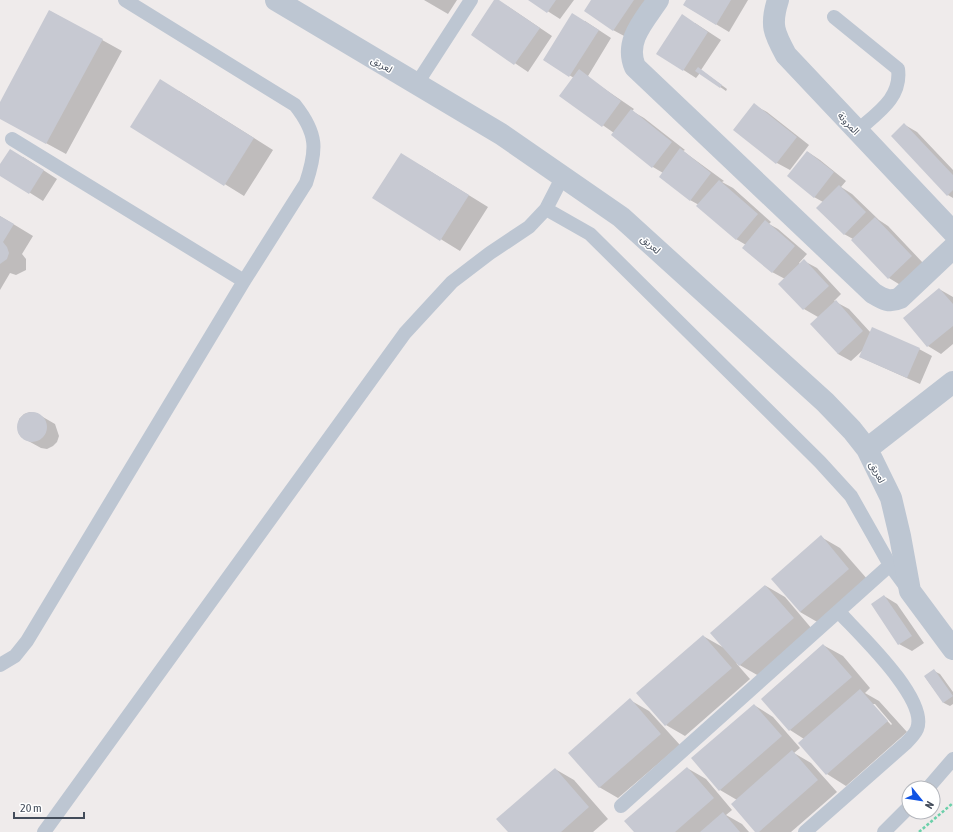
<svg xmlns="http://www.w3.org/2000/svg" width="953" height="832" font-family="'Asap Condensed','Noto Sans Arabic',sans-serif">
	<rect width="100%" height="100%" fill="#efebeb"/>
	<!-- shadow -->
	<path fill="#0003" fill-rule="evenodd" d="M424 0H457L448 14Z
		M496 0 509 7 552 36 528 72 472 34Z
		M530 0H574L560 19Z
		M592 0H652L626 37 613 30Z
		M687 0H748L729 32 684 5Z
		M50 11 122 51 66 154 0 118V104Z
		M585 21 611 38 588 76 590 79 634 109 632 111 644 118 685 150 683 151 724 181 722 182 733 188 771 222 769 224 778 229 807 254 799 263 800 264 804 261 817 268 841 294 834 301 849 309 871 333 919 349 932 356 920 384 860 357 863 350 851 361 838 354 818 317 804 309 780 284 785 279 772 272 746 245 736 239 699 205 690 200 663 173 653 167 614 133 561 96 574 78 544 60Z
		M695 23 721 40 701 70 727 89 726 91 700 73 696 78 657 53Z
		M179 91 273 150 244 196 131 126Z
		M754 105 767 112 809 145 790 170 777 163Z
		M905 125 917 132 953 170V198L948 195Z
		M808 152 820 160 846 181 841 187 852 194 879 220 888 226 924 264 902 286 889 278 852 240 853 239 844 234 823 202 814 197Z
		M23 157 57 179 43 201 0 174V166Z
		M420 165 488 207 460 251 374 198Z
		M0 216 33 236 22 254 26 259V270L16 275 10 273 0 290Z
		M939 289 953 297V344L941 354 928 346 904 318Z
		M30 412 36 413 55 424 59 436 57 442 53 446 47 449 41 448 21 437 18 432 19 419 24 414Z
		M821 537 840 548 868 580 819 623 800 612Z
		M766 586 785 597 812 629 759 676 736 663 750 679 685 736 666 725 703 636 726 649Z
		M884 596 897 604 924 643 912 651 899 644Z
		M823 645 843 656 870 688 865 693 879 701 907 732 846 786 827 774 800 743 804 739 790 730 762 699ZM872 704H875L892 724 891 725Z
		M934 671 940 674 953 692V704L950 706 944 703 925 677Z
		M630 700 649 711 680 745 618 798 599 787Z
		M754 705 773 717 800 748 794 753 811 763 837 792 791 832H757L737 800 720 790 693 758Z
		M687 768 706 779 732 810 726 815 742 824 749 832H635Z
		M555 769 574 780 608 819 593 832H509Z"/>
	<!-- building -->
	<path fill="#c7c9d2" d="M494 0H499L540 28 514 65 471 35Z
		M528 0H556L547 13Z
		M591 0H634L613 31 584 11Z
		M686 0H731L716 25 683 5Z
		M49 10 103 39 46 144 0 119V102Z
		M572 13 599 30 569 77 543 60Z
		M682 14 708 32 683 71 656 54Z
		M698 67 722 85 720 88 695 71Z
		M579 69 621 101 602 127 559 96Z
		M160 79 254 138 224 186 130 127Z
		M754 103 797 137 776 164 733 130Z
		M631 109 672 142 652 168 611 135Z
		M904 123 953 175V190L947 196 891 136Z
		M680 148 711 173 690 201 659 177Z
		M10 149 44 170 29 194 0 176V164Z
		M807 151 834 172 814 198 787 176Z
		M401 153 469 195 440 241 372 198Z
		M719 180 758 214 736 240 696 206Z
		M839 185 866 212 844 235 816 208Z
		M0 216 14 224 3 242 7 247 9 253 7 259 0 264Z
		M875 217 912 256 888 279 851 240Z
		M765 220 795 246 772 273 742 248Z
		M804 259 829 286 803 310 778 284Z
		M939 288 953 304V326L927 347 903 318Z
		M836 300 863 331 838 354 810 324Z
		M872 327 920 348 907 378 859 357Z
		M17 427a15 15 0 1 1 30 0a15 15 0 1 1-30 0Z
		M821 535 849 569 800 612 771 579Z
		M765 585 794 618 739 666 710 633Z
		M884 595 912 636 898 645 871 604Z
		M703 635 732 668 665 726 636 693Z
		M823 644 852 677 789 731 761 699Z
		M934 669 953 696 943 703 924 676Z
		M860 689 888 721 826 775 798 743Z
		M630 698 661 734 599 788 568 753Z
		M754 704 782 736 719 791 691 758Z
		M792 750 818 780 759 832H755L731 804Z
		M687 767 714 798 675 832H634L624 821Z
		M555 768 589 807 561 832H508L496 819Z
		M723 812 740 832H700Z"/>
	<g fill="none" stroke-linecap="round" stroke-linejoin="round">
		<!-- path -->
		<path stroke="#6cd0aa" stroke-width="2.5" stroke-dasharray="3 2" stroke-linecap="butt" d="M919 832 953 803"/>
		<!-- lane -->
		<path stroke="#bdc6d2" stroke-width="14" d="M834 17 898 69C902 98 877 113 857 131
			M416 85 471 0
			M12 139 244 281
			M546 209 590 234 820 462 851 496 890 565 907 588
			M0 665 15 656 27 641 244 281 306 183C317 150 318 134 295 105L125 0
			M928 788 953 759
			M621 806 890 565
			M44 832 405 333 452 282 490 253 529 227 546 209 563 176
			M805 832 906 743C910 739 915 734 917 729 929 699 858 633 839 612
			M884 832 909 807"/>
		<!-- street -->
		<path stroke="#bdc6d2" stroke-width="22" d="M276 0 501 134 621 217 825 402 852 430 867 449 891 498 900 536 910 591 953 649
			M658 0C644 21 624 41 635 67L873 293C883 299 889 303 900 298L953 248
			M778 0C770 25 774 33 786 55L953 232
			M867 449 953 382"/>
	</g>
	<g text-anchor="middle" stroke-width="3" stroke-linejoin="round" paint-order="stroke">
		<!-- street labels -->
		<g font-size="10" fill="#434c5a" stroke="#fff">
			<text transform="translate(382 64) rotate(31)" y="4">لعريق</text>
			<text transform="translate(849 123) rotate(47)" y="4">المرونة</text>
			<text transform="translate(651 244) rotate(42)" y="4">لعريق</text>
			<text transform="translate(878 472) rotate(63)" y="4">لعريق</text>
		</g>
	</g>
	<!-- north arrow -->
	<g transform="translate(921 800) rotate(120)"><circle r="19" fill="#ffffff" stroke="#b4b7bd"/>
	<path d="M0-3L7 15L0 10L-7 15Z" fill="#0f53e4"/>
	<text y="-6" font-size="11" font-weight="bold" text-anchor="middle" fill="#434c5a">N</text>
	</g>
	<!-- scale -->
	<path d="M14 812v6h70v-6" fill="none" stroke="#434c5a" stroke-width="2"/>
	<text x="20" y="812" font-size="12" fill="#434c5a" stroke="#ffffff" stroke-width="3" paint-order="stroke">20 m</text>
</svg>
